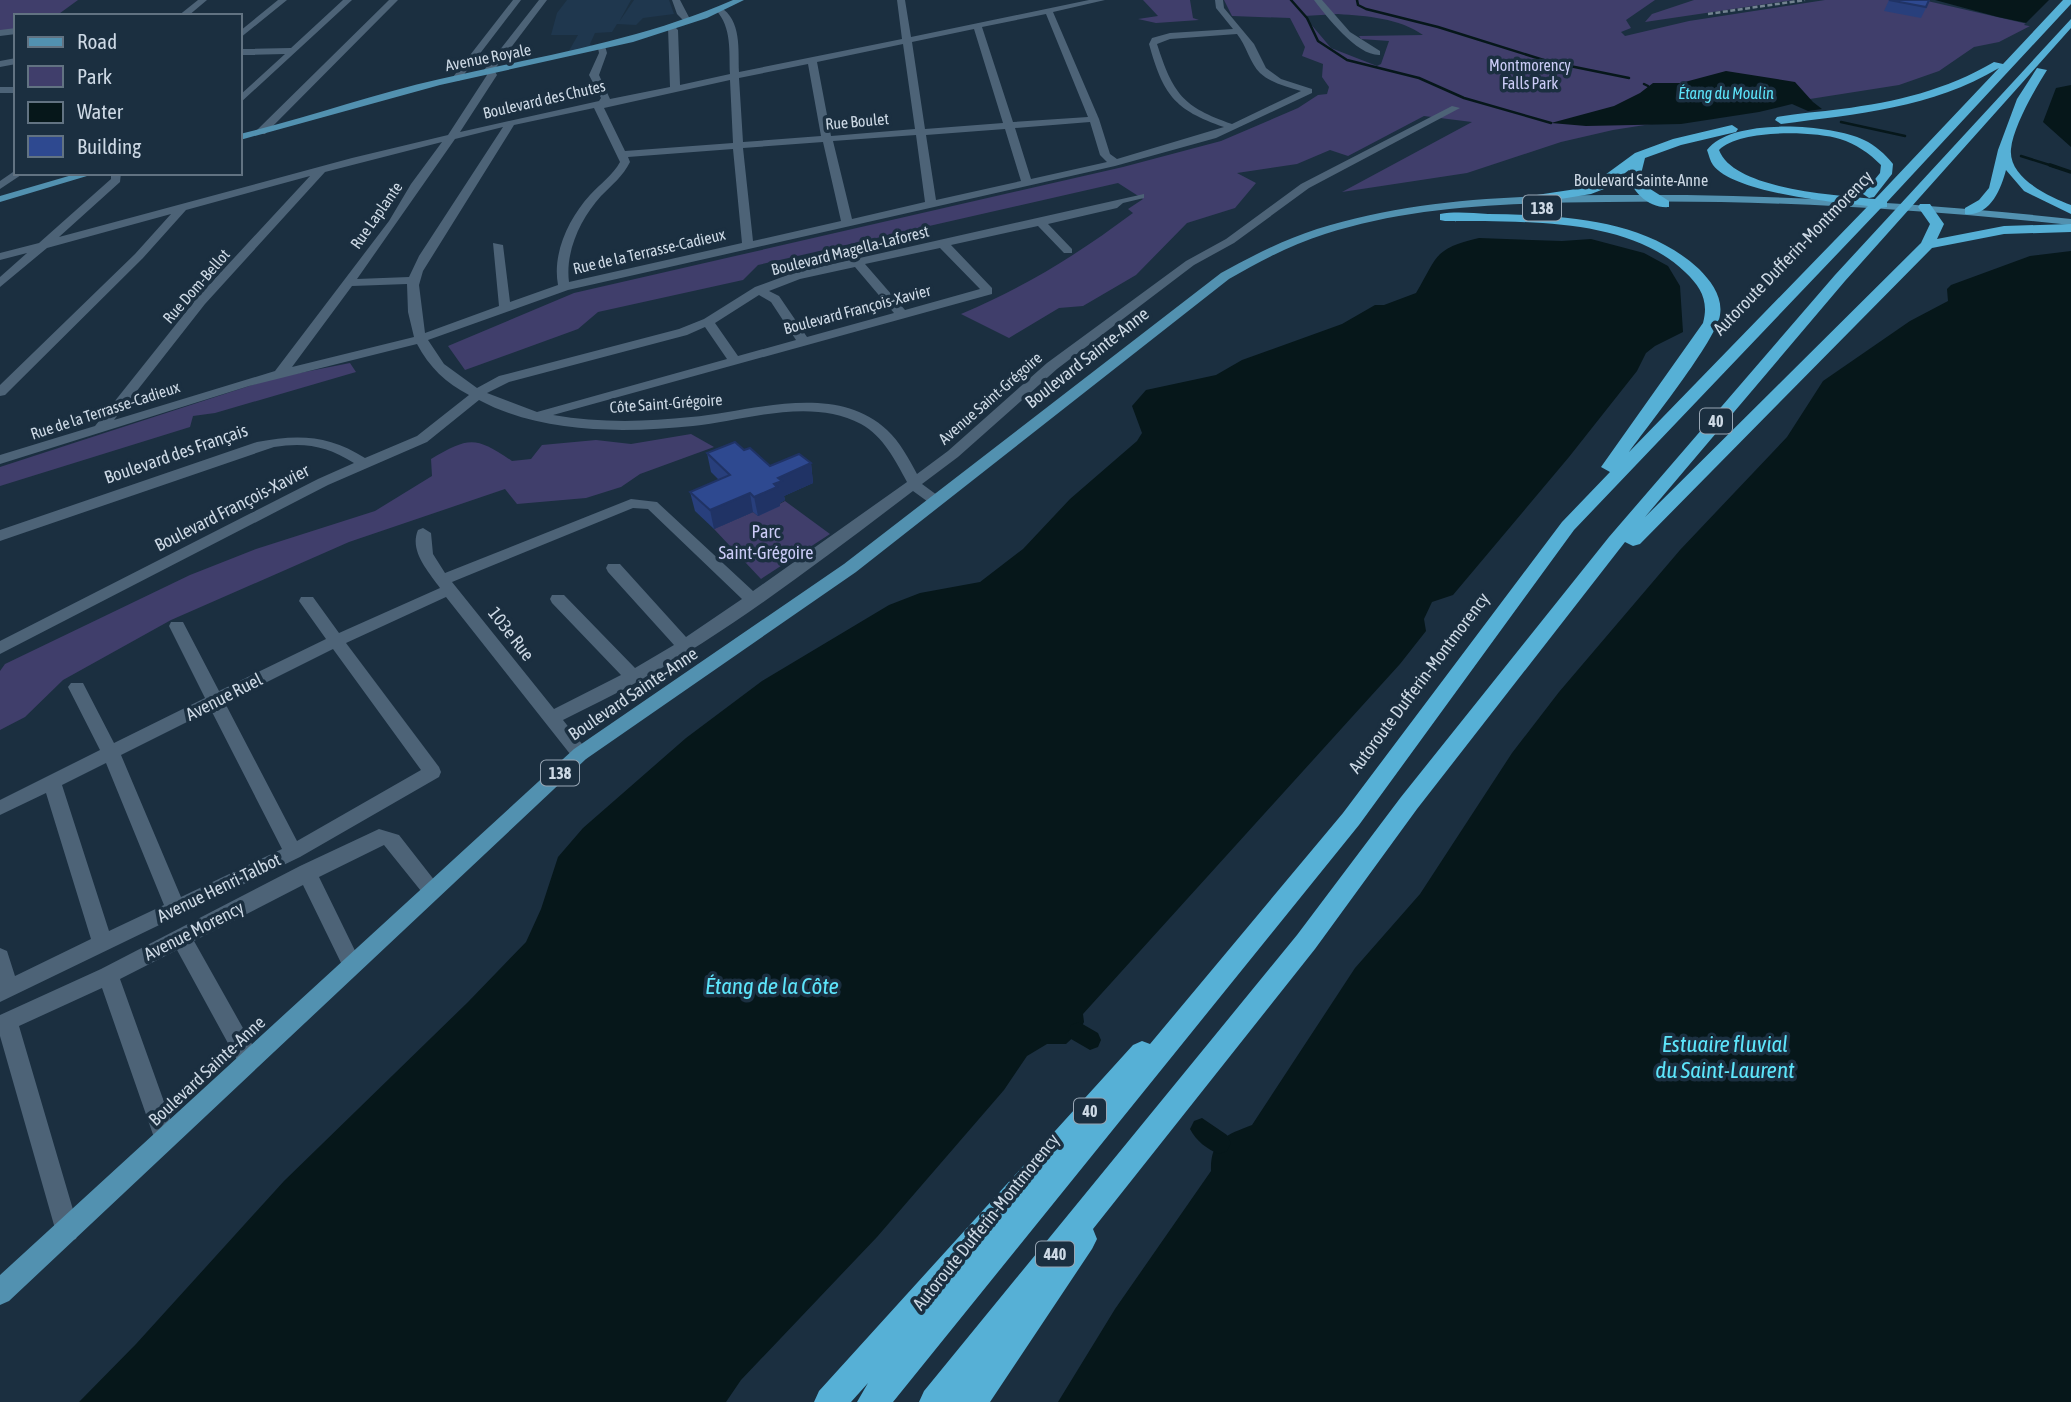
<svg xmlns="http://www.w3.org/2000/svg" width="2071" height="1402" font-family="'Asap Condensed',sans-serif">
	<rect width="100%" height="100%" fill="#1b2f40"/>
	<!-- built -->
	<path fill="#1f374e" d="M567 0H631L619 22 634 0H669L674 14 643 18 636 25 617 24 612 32 595 33 590 44 593 48 566 56 578 35H551L557 13Z"/>
	<!-- green -->
	<path fill="#403e6b" fill-rule="evenodd" d="M0 0H78L56 16H16V29L0 31Z
		M1143 0H1190L1193 18 1199 20 1156 23 1138 19 1158 16Z
		M1224 0H1655L1626 20 1631 28 1621 32 1625 36 1689 21 1825 0H1923L2032 25 1999 42 1974 47 1939 71 1899 85 1613 130 1561 142 1467 173 1342 192 1472 122 1424 116 1348 156 1330 150 1297 164 1237 173 1256 183 1235 208 1187 223 1136 275 1083 306 1059 308 1009 338 961 314C1027 286 1075 256 1133 213L1128 209 1143 199 1118 183 758 265 743 280 598 312 578 329 465 370 448 346 574 293 1123 167 1221 141 1298 108 1318 95 1327 94 1329 87 1322 77 1323 64 1302 56 1305 47 1290 18 1232 16ZM1338 14C1367 16 1399 18 1423 35L1359 36 1361 39 1389 41 1381 64 1377 66 1331 48 1304 16Z
		M1694 0H1794L1645 22 1652 14Z
		M350 363 356 372 215 413 193 416 190 427 0 486V467L274 378Z
		M691 434 714 447 640 474 621 487 586 498 517 504 505 489 349 542 171 620 63 680 25 717 0 730V671L5 664 190 575 256 549 375 511 432 476 431 459C469 437 475 436 512 461L531 459 542 445 596 440 631 444Z
		M785 501 830 534 761 579 714 529 753 512 758 516Z"/>
	<!-- water -->
	<path fill="#06171a" d="M1935 0H2071V32L1998 17Z
		M1726 71 1795 82 1813 102 1822 109 1808 111 1792 104 1759 112 1681 124 1586 126 1551 123 1614 106 1640 93 1653 83H1681Z
		M2071 85V147L2043 122 2056 88Z
		M1479 238 1562 241 1591 239 1644 253 1668 266 1680 286 1683 332 1655 346 1646 353 1637 371 1569 457 1453 595 1432 602 1424 619 1426 631 1400 664 1083 1014 1084 1022 1079 1032 1066 1044H1047L1027 1056 1004 1090 877 1237 741 1380 726 1402H79L136 1344 284 1181 468 1002 526 942 541 909 558 857 583 828 686 738 762 681 889 605 920 593 980 582 1023 549 1070 499 1137 441 1142 433 1132 406 1146 390 1216 375 1242 360 1342 324 1375 305H1384L1416 293C1438 256 1433 249 1479 238Z
		M2071 251V1402H1058L1115 1309 1211 1171C1210 1140 1226 1135 1252 1125L1355 968 1420 894 1512 753 1559 692 1680 550 1787 437 1823 381 1910 321 1948 301 1947 289 1951 285 2030 256Z"/>
	<!-- pier -->
	<path fill="#1b2f40" d="M2049 0H2071V34L2024 25Z"/>
	<g fill="none" stroke-linecap="round" stroke-linejoin="round">
		<!-- stream-far1 -->
		<path stroke="#06171a" stroke-width="2.5" d="M1291 0 1307 18 1318 41 1347 60 1419 78 1464 98 1551 123
			M1357 0 1358 5 1366 9 1438 27 1550 62 1629 78
			M1644 84 1648 86
			M1841 122 1905 136
			M2021 156 2056 167"/>
		<!-- stream -->
		<path stroke="#06171a" stroke-width="3.5" d="M2050 165 2071 172"/>
		<!-- canal -->
		<path fill="#06171a" fill-rule="evenodd" d="M1079 1022 1098 1033 1101 1040 1098 1047 1090 1050 1071 1039 1068 1032 1071 1025Z
			M1202 1118 1227 1135 1231 1143 1227 1151 1219 1154C1207 1149 1196 1141 1190 1129L1194 1121Z"/>
		<!-- minor -->
		<path fill="#4d6377" fill-rule="evenodd" d="M198 0H207L188 16H178Z
			M278 0H287L240 38V31Z
			M343 0H352L240 103V95L285 54 240 55V49L291 48Z
			M389 0H398L265 134H257V130Z
			M513 0H521L459 81H453V77Z
			M539 0H547L494 70 497 75 460 132 599 101 601 98 589 75 599 53 598 48 602 45 605 46 607 53 599 75 610 99 670 87 668 27 672 24 678 30 680 85 730 74C729 51 732 28 716 10L720 7C742 20 738 50 739 72L902 39 897 0H905L911 37 1089 0H1105L1053 12 1099 119 1110 154 1117 159 1224 127C1174 110 1163 94 1149 44L1152 38 1170 33 1233 29 1216 8 1215 0H1223L1224 8 1254 44 1266 68 1281 79 1312 89V93L1216 138 1115 166 568 290 428 340 444 364 477 388 499 376 679 329 704 319 755 287 793 273 1144 194V198L1123 203 1117 208 1048 224 1072 249V253H1064L1038 226 951 245 992 288V294L553 415C599 423 645 422 691 417 752 411 836 382 887 430 900 442 909 459 917 474L948 451 1047 363 1186 261 1226 239 1301 184 1452 106 1460 108 1309 188 1234 243 1194 265 1057 369 958 457 922 484 941 498 943 501 941 504H931L913 491C826 557 734 628 639 681 614 695 588 707 563 720L586 749 589 754 586 759H574L446 597 346 643 439 767 441 772 439 777 300 857 0 1002V948L7 951 15 976 91 939 46 793 0 815V800L100 750 68 687 71 683H83L114 743 205 698 169 626 171 622H183L219 691 326 639 299 601 301 597H313L339 633 440 588C428 571 409 551 418 530L423 528 431 533 433 554 445 573 631 499 657 502 753 591 907 482C895 460 884 437 861 424 810 397 747 420 693 426 624 433 542 434 479 400L427 442 328 485 0 654V641L318 479 354 463C327 446 305 442 274 447L0 541V530L257 442C298 434 329 435 365 458L417 436 469 395C446 383 429 367 417 344L249 386 0 464V455L95 426 197 298 310 176 186 210 143 258 5 395 0 396V385L135 254 171 214 47 248 0 287V277L27 253 0 260V253L39 243 111 179V173H121L120 182 59 237 352 158 448 135 487 75 484 70ZM1046 14 1088 117 1013 122 982 27ZM974 29 1003 123 925 129 912 42ZM1237 34C1246 45 1250 63 1260 73 1271 83 1287 87 1301 91L1232 124C1183 107 1173 94 1157 44L1170 39ZM903 44 915 129 831 136 817 62ZM808 64 821 136 743 142 739 78ZM730 80 733 143 625 151 604 108ZM594 108 620 162C613 175 600 184 590 195 569 218 552 253 558 285L510 302 503 245 493 243 499 306 425 333 419 285 423 271 514 125ZM1090 122 1100 155 1107 162 1031 179 1015 128ZM503 127 419 256 409 277 357 279 455 139ZM1005 129 1021 181 936 200 926 135ZM916 135 925 202 852 219 833 141ZM442 142 411 184 389 221 275 371 114 420 205 304 325 172ZM823 142 841 221 753 241 743 148ZM733 149 742 243 569 282C565 251 581 218 601 196 612 185 623 176 630 162L628 157ZM940 248 980 289 905 310 865 264ZM855 267 894 313 807 337 779 296 769 291 800 279ZM407 284 408 312 414 337 292 367 352 286ZM759 295 771 302 796 340 738 356 715 323ZM705 327 727 359 537 412 487 393 509 382 687 335ZM633 508 648 509 742 599 686 637 620 564H608L606 568 608 572 674 645 635 668 564 595H552L550 599 552 603 621 675 554 709 452 582ZM333 649 421 770 297 841 225 703ZM211 710 282 849 181 897 121 755ZM106 763 164 905 109 931 62 785Z
			M672 0H680L692 23H686L677 14Z
			M1314 0H1322L1350 32 1380 51V55C1357 56 1327 17 1314 0Z
			M16 28V34L0 36V30Z
			M16 58V64L0 67V61Z
			M0 87H16V93H0Z
			M16 170V173H22L21 175 0 189V181Z
			M379 829 399 835 442 890 439 896 432 898 425 896 384 845 319 877 362 965 359 971 352 974 345 971 303 885 194 941 257 1053 260 1060 257 1067 249 1070 241 1067 177 950 120 979 177 1138 173 1146 165 1149 157 1146 102 988 19 1026 79 1230 76 1239 67 1242 58 1239 0 1036V1015L101 969 300 866Z"/>
		<!-- major -->
		<path fill="#5291b0" fill-rule="evenodd" d="M733 0H744L707 18 633 42 440 85 240 140V134C307 118 373 94 440 79 540 56 639 41 733 0Z
			M79 173H97L0 202V196Z
			M1686 195C1815 197 1943 205 2071 219V225C1917 209 1762 199 1607 202 1513 203 1415 205 1325 234 1291 245 1260 261 1229 279L856 572 586 759 9 1301 0 1305V1275L574 749 844 564 1221 273C1252 256 1283 240 1317 229 1436 192 1563 195 1686 195Z"/>
		<!-- highway -->
		<path fill="#56b0d6" fill-rule="evenodd" d="M2063 0H2071V4L1887 202V207L1881 208 1574 530 1359 825 893 1402H857L868 1383 851 1402H814L819 1391 1133 1045 1142 1041 1150 1044 1343 813 1562 522 1610 472 1601 467 1703 323C1709 301 1701 287 1685 272 1627 216 1520 222 1445 221L1440 220V214C1455 211 1473 213 1488 214 1559 215 1644 218 1699 269 1711 281 1723 297 1720 315 1717 339 1648 426 1629 452L1868 206C1833 202 1734 193 1713 165 1710 161 1709 155 1707 150 1731 117 1830 124 1864 140 1875 145 1885 154 1893 164L1892 174 1874 197 1869 198 1863 194 1880 173 1881 165C1869 153 1856 144 1840 139 1813 131 1740 129 1719 150 1734 190 1837 195 1875 199L1999 68C1932 108 1857 114 1781 124L1775 120 1777 117C1798 113 1820 112 1841 109 1896 102 1946 90 1994 62L2003 64Z
			M2071 19V28L1845 281 1645 517 1921 243 1930 224 1918 207 1920 204H1930L1944 224 1937 239 2004 226 2071 224V232L2004 234 1932 248 1640 544 1633 546 1625 542 1417 809 1315 949 1093 1229 1097 1239 1092 1249 990 1402H919L924 1391 1297 935 1401 797 1609 537 1835 275Z
			M2037 68 2047 70C2035 89 2013 127 2011 149 2008 178 2050 197 2071 205V214L2024 191 2006 170C2001 189 1990 217 1965 214V208L1979 200 1989 188 1998 150 2017 99Z
			M1732 125 1738 129 1736 132 1681 145 1645 158 1641 174 1644 185 1669 201V207C1649 209 1627 189 1629 170L1604 189 1591 194 1530 204 1523 200 1530 196 1583 188 1594 183 1635 153 1673 139Z"/>
		<!-- rail -->
		<path stroke="#728290" stroke-width="2.5" stroke-dasharray="5 2.5" stroke-linecap="butt" d="M1708 14 1805 0"/>
	</g>
	<!-- wall -->
	<path fill="#283f7c" d="M1889 0H1930L1921 18 1884 11Z
		M744 450 770 466 811 463 813 483 784 496 785 500 780 503V506L758 516 753 512 714 529 695 511 690 492 719 480 711 472 707 453Z"/>
	<!-- shaded-wall -->
	<path fill="#203365" d="M811 463 813 483 784 496 785 500 780 503V506L758 516 754 497 778 478Z
		M750 493 753 512 714 529 710 510Z"/>
	<!-- building -->
	<path fill="#2e4990" stroke="#203365" stroke-width="2" d="M1889 0H1929L1926 7Z
		M735 442 744 450 750 448 770 466 799 454 811 463 778 478 782 481 774 484 777 487 754 497 750 493 710 510 690 492 730 475 707 453Z"/>
	<g text-anchor="middle" stroke-width="7" stroke-linejoin="round" paint-order="stroke">
		<!-- far-street labels -->
		<g font-size="16" fill="#cdd9e5" stroke="#1b2f40">
			<text transform="translate(488 57) rotate(-11)" y="6">Avenue Royale</text>
			<text transform="translate(544 99) rotate(-13)" y="6">Boulevard des Chutes</text>
			<text transform="translate(857 121) rotate(-5)" y="6">Rue Boulet</text>
			<text x="1641" y="186">Boulevard Sainte-Anne</text>
			<text transform="translate(376 215) rotate(-55)" y="6">Rue Laplante</text>
			<text transform="translate(850 250) rotate(-14)" y="6">Boulevard Magella-Laforest</text>
			<text transform="translate(649 251) rotate(-13)" y="6">Rue de la Terrasse-Cadieux</text>
			<text transform="translate(196 286) rotate(-49)" y="6">Rue Dom-Bellot</text>
			<text transform="translate(857 309) rotate(-15)" y="6">Boulevard François-Xavier</text>
			<text transform="translate(990 398) rotate(-41)" y="6">Avenue Saint-Grégoire</text>
			<text transform="translate(666 403) rotate(-4)" y="6">Côte Saint-Grégoire</text>
			<text transform="translate(105 410) rotate(-18)" y="6">Rue de la Terrasse-Cadieux</text>
		</g>
		<!-- far-park labels -->
		<g font-size="16" fill="#cbccf7" stroke="#1b2f40">
			<text x="1530" y="71">Montmorency<tspan x="1530" dy="18">Falls Park</tspan></text>
		</g>
		<!-- far-water labels -->
		<g font-size="16" font-style="italic" fill="#5de5fb" stroke="#1b2f40">
			<text x="1726" y="99">Étang du Moulin</text>
		</g>
		<!-- shield labels -->
		<g fill="#1b2f40" stroke="#98a6b4" stroke-width="2">
			<rect x="1523" y="195.5" width="38" height="25" rx="5"/>
			<rect x="1700" y="408.5" width="32" height="25" rx="5"/>
			<rect x="541" y="760.5" width="38" height="25" rx="5"/>
			<rect x="1074" y="1098.5" width="32" height="25" rx="5"/>
			<rect x="1036" y="1241.5" width="38" height="25" rx="5"/>
		</g>
		<g font-size="16" font-weight="bold" fill="#cdd9e5">
			<text x="1542" y="214">138</text>
			<text x="1716" y="427">40</text>
			<text x="560" y="779">138</text>
			<text x="1090" y="1117">40</text>
			<text x="1055" y="1260">440</text>
		</g>
		<!-- street labels -->
		<g font-size="18" fill="#cdd9e5" stroke="#1b2f40">
			<text transform="translate(1793 253) rotate(-46)" y="6">Autoroute Dufferin-Montmorency</text>
			<text transform="translate(1087 358) rotate(-38)" y="6">Boulevard Sainte-Anne</text>
			<text transform="translate(176 454) rotate(-19)" y="6">Boulevard des Français</text>
			<text transform="translate(232 508) rotate(-27)" y="6">Boulevard François-Xavier</text>
			<text transform="translate(511 634) rotate(52)" y="6">103e Rue</text>
			<text transform="translate(1419 683) rotate(-53)" y="6">Autoroute Dufferin-Montmorency</text>
			<text transform="translate(633 694) rotate(-34)" y="6">Boulevard Sainte-Anne</text>
			<text transform="translate(224 697) rotate(-27)" y="6">Avenue Ruel</text>
			<text transform="translate(219 888) rotate(-26)" y="6">Avenue Henri-Talbot</text>
			<text transform="translate(194 931) rotate(-27)" y="6">Avenue Morency</text>
			<text transform="translate(207 1071) rotate(-43)" y="6">Boulevard Sainte-Anne</text>
			<text transform="translate(986 1222) rotate(-51)" y="6">Autoroute Dufferin-Montmorency</text>
		</g>
		<!-- park labels -->
		<g font-size="18" fill="#cbccf7" stroke="#1b2f40">
			<text x="766" y="538">Parc<tspan x="766" dy="21">Saint-Grégoire</tspan></text>
		</g>
		<!-- near-water labels -->
		<g font-size="23" font-style="italic" fill="#5de5fb" stroke="#1b2f40">
			<text x="772" y="994">Étang de la Côte</text>
			<text x="1725" y="1052">Estuaire fluvial<tspan x="1725" dy="26">du Saint-Laurent</tspan></text>
		</g>
	</g>
	<!-- legend -->
	<rect x="14" y="14" width="228" height="161" fill="#1b2f40" stroke="#627382" stroke-width="2"/>
	<rect x="28" y="37" width="35" height="10" fill="#5291b0" stroke="#627382" stroke-width="2"/>
	<text x="77" y="49" font-size="21" fill="#cdd9e5">Road</text>
	<rect x="28" y="66" width="35" height="21" fill="#403e6b" stroke="#627382" stroke-width="2"/>
	<text x="77" y="84" font-size="21" fill="#cdd9e5">Park</text>
	<rect x="28" y="102" width="35" height="21" fill="#06171a" stroke="#627382" stroke-width="2"/>
	<text x="77" y="119" font-size="21" fill="#cdd9e5">Water</text>
	<rect x="28" y="136" width="35" height="21" fill="#2e4990" stroke="#627382" stroke-width="2"/>
	<text x="77" y="154" font-size="21" fill="#cdd9e5">Building</text>
</svg>
